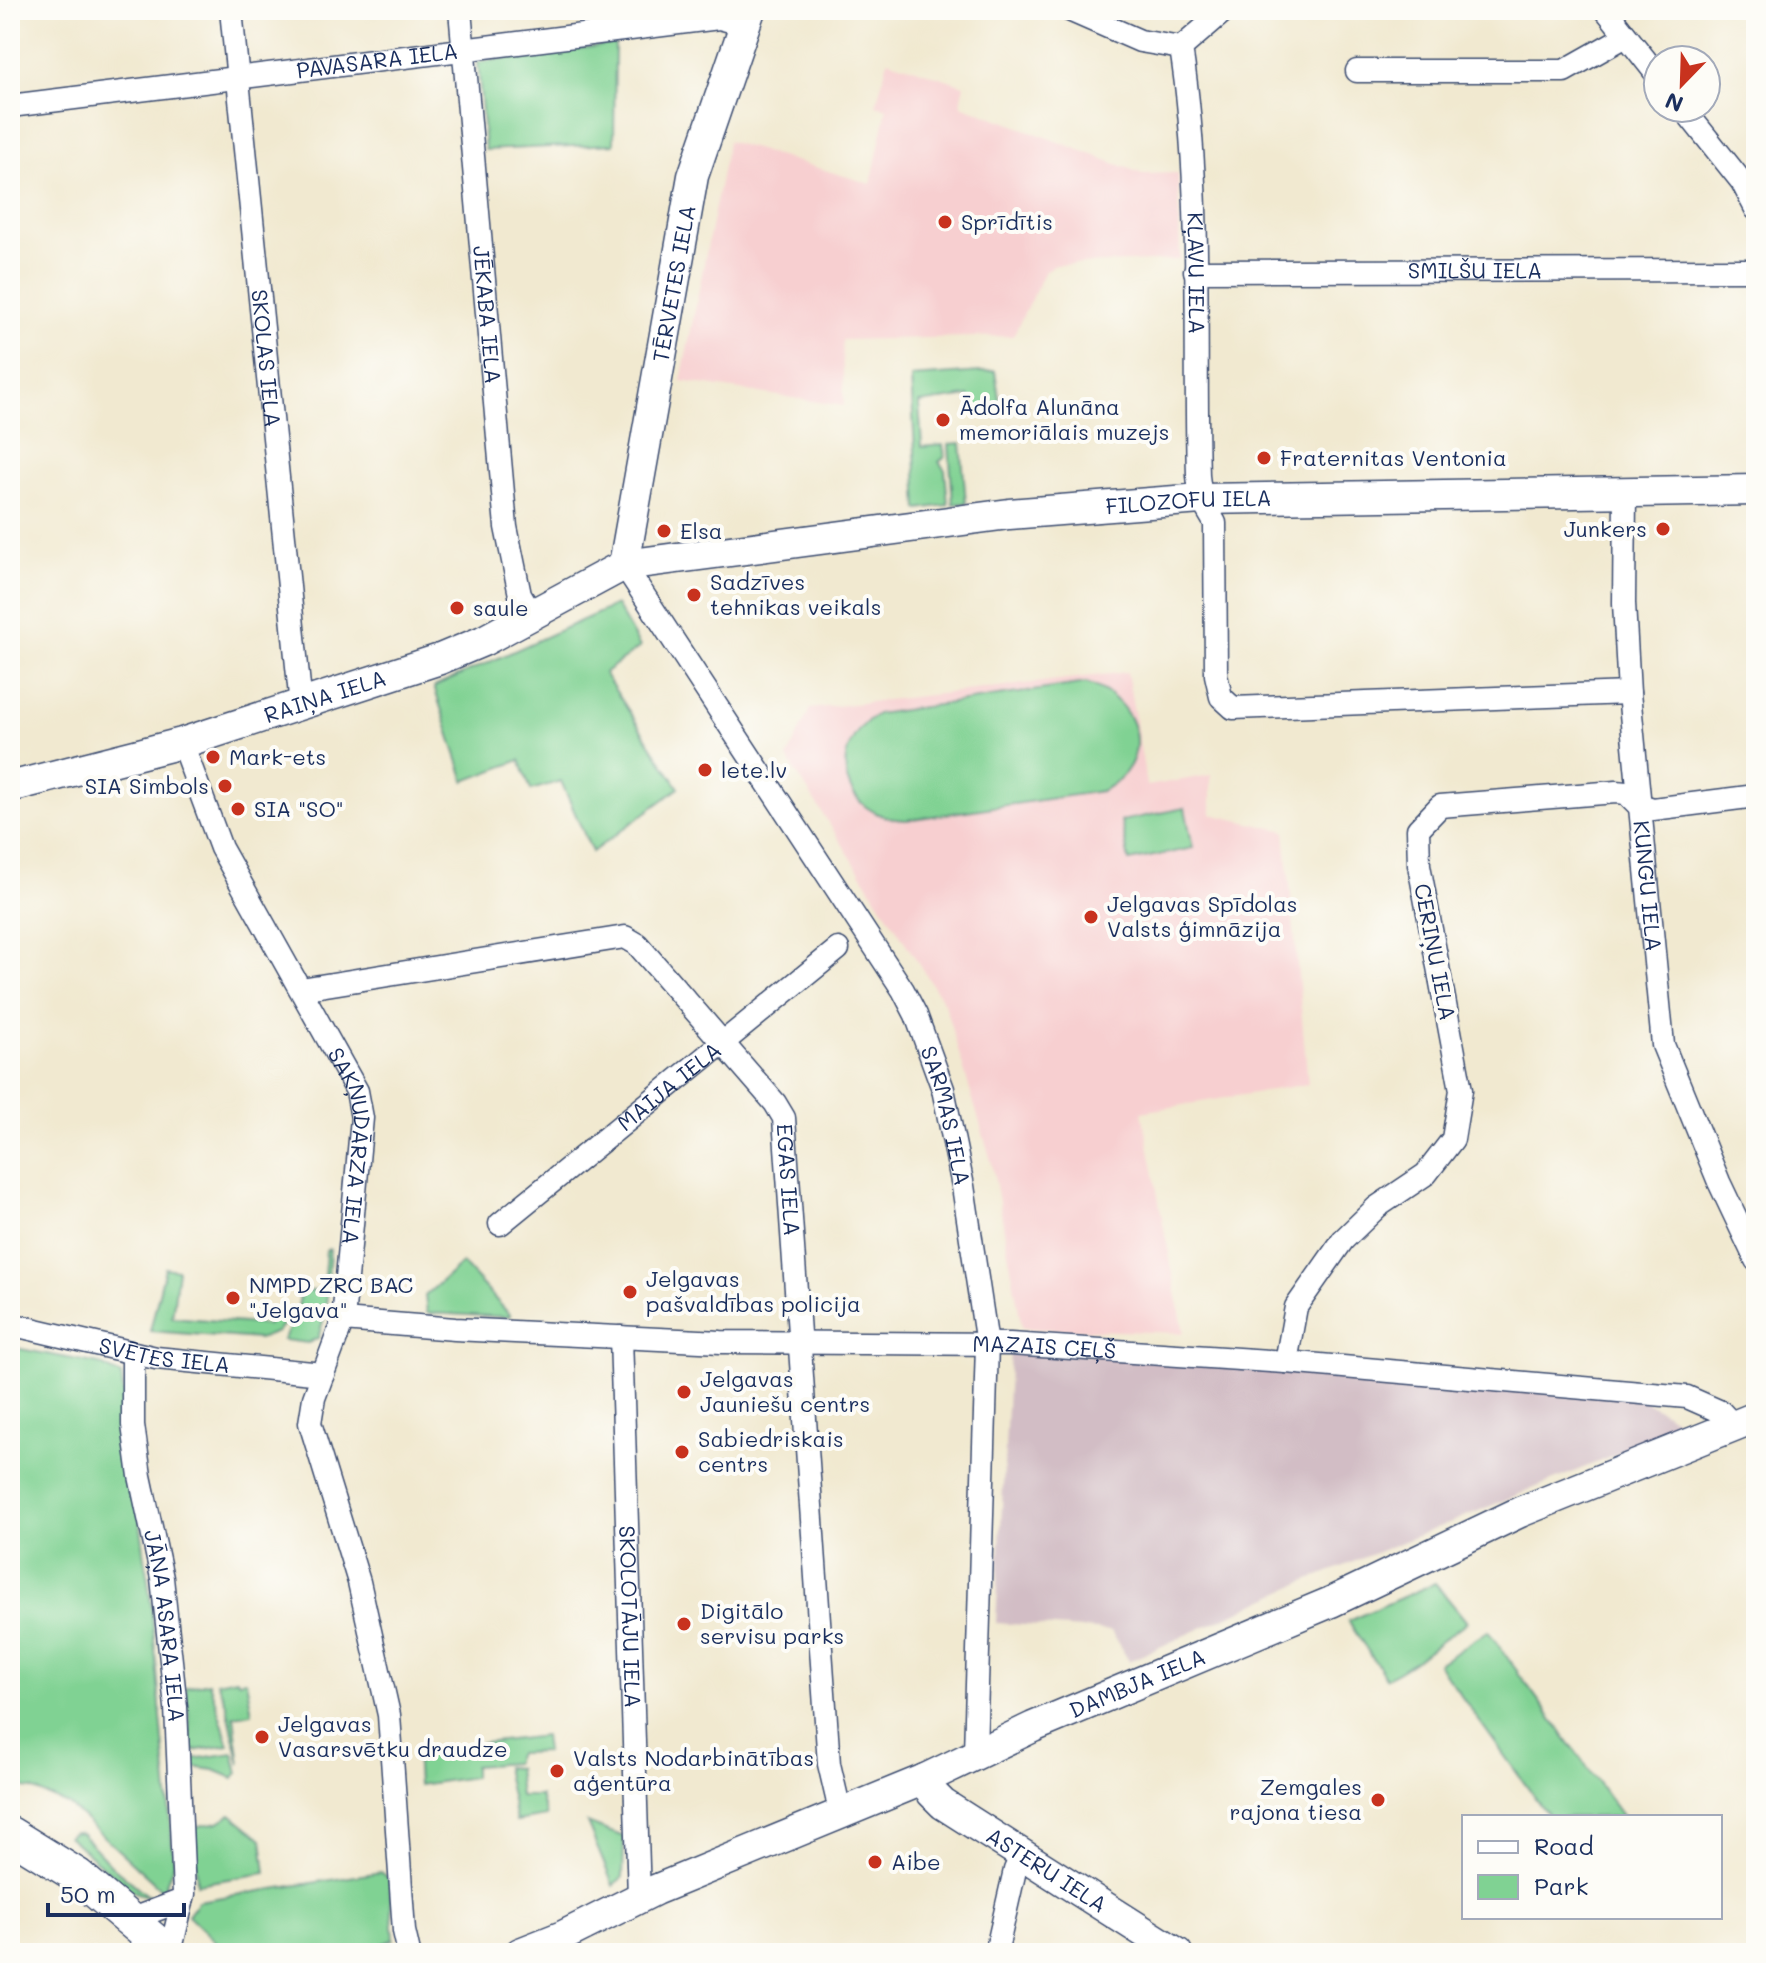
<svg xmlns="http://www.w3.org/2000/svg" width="1766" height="1963" font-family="Mali,sans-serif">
	<rect width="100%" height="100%" fill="#fdfcf7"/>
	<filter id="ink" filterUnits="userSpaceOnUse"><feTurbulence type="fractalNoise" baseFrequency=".0125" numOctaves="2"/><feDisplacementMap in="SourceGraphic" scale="16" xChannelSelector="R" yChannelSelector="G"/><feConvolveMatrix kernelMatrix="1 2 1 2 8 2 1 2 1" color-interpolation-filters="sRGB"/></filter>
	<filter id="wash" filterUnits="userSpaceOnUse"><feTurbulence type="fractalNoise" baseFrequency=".006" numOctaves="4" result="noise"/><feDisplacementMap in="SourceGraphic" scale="32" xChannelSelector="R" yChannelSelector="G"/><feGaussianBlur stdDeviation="1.8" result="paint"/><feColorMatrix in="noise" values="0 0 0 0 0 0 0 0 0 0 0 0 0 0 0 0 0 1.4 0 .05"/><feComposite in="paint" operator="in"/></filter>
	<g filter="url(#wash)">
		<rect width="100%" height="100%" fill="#f1e9d0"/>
		<!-- built -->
		<path fill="#f7cfd0" d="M888 60 964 85 961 105 1143 174 1178 173 1180 260 1055 265 1045 271 1013 336 842 340 844 406 681 381 728 141 871 184 887 108 876 105Z
			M1127 672 1147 786 1211 775V814L1285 831 1308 1084 1142 1112 1184 1333 1022 1328 992 1164 944 1003 787 758 810 709Z"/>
		<!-- industrial -->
		<path fill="#d2bdc5" d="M1010 1349 1628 1390 1686 1426 1292 1587 1129 1661 1111 1631 996 1623Z"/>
		<!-- green -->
		<path fill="#80d293" stroke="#4e8078" stroke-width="2" d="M615 44 614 144 485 150 478 62Z
			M995 371 1001 411H971L969 396 919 403 922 447 943 445 945 457 939 462 945 470 948 505 918 509 911 377Z
			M961 443 966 503 953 504 949 444Z
			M616 605 640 647 604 673 679 788 592 852 561 781 531 790 520 760 465 781 434 687Z
			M1086 683C1140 699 1158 764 1101 791L906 820C842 818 823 749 877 714Z
			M1185 808 1193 848 1129 861 1121 821Z
			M330 1249 326 1308 298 1310 300 1292 323 1290 326 1250Z
			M462 1263 510 1315 509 1317 427 1313 425 1296Z
			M165 1268 178 1270 172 1317 268 1325 270 1314 285 1312 287 1318 277 1332 259 1339 150 1331Z
			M312 1315 324 1318 318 1338 308 1343 283 1340 292 1323Z
			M10 1347 99 1364 121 1375 151 1604 174 1864 163 1891 69 1805 32 1789 10 1786Z
			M1435 1583 1467 1622C1439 1641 1416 1664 1386 1678L1348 1621Z
			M1488 1631 1623 1817H1549L1438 1664Z
			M237 1678 238 1681 246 1680 252 1713 234 1716 240 1765 227 1706 217 1682Z
			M209 1682 229 1745 192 1751 186 1687Z
			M544 1736 546 1752 518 1753 514 1763 474 1766V1777L418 1785 416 1751Z
			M233 1753 238 1773 233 1778 214 1770 193 1767 192 1759Z
			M505 1767 517 1768 520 1796H540L546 1816 516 1821Z
			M231 1814 262 1839 266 1873 197 1884 194 1827 218 1822Z
			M587 1823 624 1837 623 1877 613 1885Z
			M74 1832 81 1833 112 1866 152 1899 130 1890 68 1836Z
			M381 1872 389 1878 394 1939 382 1944 384 1953H227L188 1915 198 1901Z"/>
	</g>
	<g filter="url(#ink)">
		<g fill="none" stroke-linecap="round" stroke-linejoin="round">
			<defs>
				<g id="street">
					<path id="s1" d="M231 10 301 706"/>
					<path id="s2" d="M460 10 506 527 520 595 532 615"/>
					<path d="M1069 10 1140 41 1181 48 1225 10"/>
					<path d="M1606 10 1658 76"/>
					<path id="s3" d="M1181 48C1203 189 1194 334 1198 476L1201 499 1215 523 1216 675 1221 697 1233 708 1629 693"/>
					<path d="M1357 71H1564L1626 36"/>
					<path id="s4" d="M10 106 719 18 745 25"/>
					<path d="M1683 108 1742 182 1756 209"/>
					<path id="s5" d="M1195 271 1756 270"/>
					<path id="s6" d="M1625 493 1624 603 1629 693 1663 1045 1719 1182 1756 1260"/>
					<path id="s7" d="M624 565 903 990 916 1015 943 1089 963 1186 987 1344 975 1753"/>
					<path id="s8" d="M182 743 221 848 357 1091 362 1118 343 1320 314 1398 310 1423 359 1582 389 1715 404 1931 409 1953"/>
					<path id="s9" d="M301 989 625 937 637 944 775 1103 784 1118 829 1764 840 1811"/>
					<path id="s10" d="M500 1224 838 949"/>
					<path id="s11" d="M343 1320 455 1329 721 1342 1010 1344 1286 1362 1687 1397 1721 1412 1734 1426"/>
					<path id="s12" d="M10 1324 156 1358 323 1374"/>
					<path id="s13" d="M621 1337 639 1897"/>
					<path id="s14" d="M133 1353V1425L140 1476 162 1578 176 1707 184 1894 170 1953"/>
					<path d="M1286 1362 1296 1307 1343 1240 1377 1207 1426 1174 1453 1139 1461 1090 1419 865 1418 829 1440 806 1616 792 1626 793 1637 804 1653 809 1756 796"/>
					<path d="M132 1919 180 1901"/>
					<path d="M996 1953 1015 1870 1022 1854"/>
				</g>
				<g id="secondary">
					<path id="s15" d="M624 565 693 176 750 10"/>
					<path id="s16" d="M10 787 182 743 440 659 483 641 624 565 1009 514 1201 499 1756 490"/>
					<path id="s17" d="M925 1779 932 1793 943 1804 1177 1953"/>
					<path id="s18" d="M520 1953 563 1936 655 1890 925 1779 1033 1727 1331 1602 1520 1512 1756 1417"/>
				</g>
				<path id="primary" d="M10 1834 78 1876 169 1953"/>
			</defs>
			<!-- street casing -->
			<use href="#street" stroke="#3b4b6f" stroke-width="25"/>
			<!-- secondary casing -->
			<use href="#secondary" stroke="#3b4b6f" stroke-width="33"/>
			<!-- primary casing -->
			<use href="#primary" stroke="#3b4b6f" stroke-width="37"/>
			<!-- street -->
			<use href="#street" stroke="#fff" stroke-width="22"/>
			<!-- secondary -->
			<use href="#secondary" stroke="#fff" stroke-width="30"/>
			<!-- primary -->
			<use href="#primary" stroke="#fff" stroke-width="34"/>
		</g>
	</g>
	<!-- markers -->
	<g fill="#c8321e" stroke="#fdfcf7" stroke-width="3">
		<circle cx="945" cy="222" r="8"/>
		<circle cx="943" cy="420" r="8"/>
		<circle cx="1264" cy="458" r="8"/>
		<circle cx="1663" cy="529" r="8"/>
		<circle cx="664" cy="531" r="8"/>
		<circle cx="694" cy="595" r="8"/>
		<circle cx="457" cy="608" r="8"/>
		<circle cx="213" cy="757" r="8"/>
		<circle cx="705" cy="770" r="8"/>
		<circle cx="225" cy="786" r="8"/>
		<circle cx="238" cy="809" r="8"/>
		<circle cx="1091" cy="917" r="8"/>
		<circle cx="630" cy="1292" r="8"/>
		<circle cx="233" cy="1298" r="8"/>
		<circle cx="684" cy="1392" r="8"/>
		<circle cx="682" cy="1452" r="8"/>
		<circle cx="684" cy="1624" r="8"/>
		<circle cx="262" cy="1737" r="8"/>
		<circle cx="557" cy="1771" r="8"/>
		<circle cx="1378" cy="1800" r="8"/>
		<circle cx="875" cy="1862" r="8"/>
	</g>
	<g text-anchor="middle" stroke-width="8" stroke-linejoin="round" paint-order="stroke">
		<!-- street labels -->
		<g font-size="22" fill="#1b2f5e" stroke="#fdfcf7">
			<text dy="8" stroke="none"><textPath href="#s4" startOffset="370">PAVASARA IELA</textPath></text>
			<text dy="8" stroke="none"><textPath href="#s5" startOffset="280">SMILŠU IELA</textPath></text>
			<text dy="8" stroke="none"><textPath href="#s3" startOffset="226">KĻAVU IELA</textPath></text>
			<text dy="8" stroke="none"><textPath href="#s15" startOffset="286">TĒRVETES IELA</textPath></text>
			<text dy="8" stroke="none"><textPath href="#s2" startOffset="306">JĒKABA IELA</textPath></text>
			<text dy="8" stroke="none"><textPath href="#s1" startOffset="350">SKOLAS IELA</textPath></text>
			<text dy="8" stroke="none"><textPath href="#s16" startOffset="1224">FILOZOFU IELA</textPath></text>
			<text dy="8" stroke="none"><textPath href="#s16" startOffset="328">RAIŅA IELA</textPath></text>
			<text dy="8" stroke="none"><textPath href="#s6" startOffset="394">KUNGU IELA</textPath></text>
			<text transform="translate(1435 952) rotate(79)" y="8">CERIŅU IELA</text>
			<text dy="8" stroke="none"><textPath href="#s10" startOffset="218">MAIJA IELA</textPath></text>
			<text dy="8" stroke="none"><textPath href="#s7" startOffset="642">SARMAS IELA</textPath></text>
			<text dy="8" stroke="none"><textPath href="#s8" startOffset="444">SAKŅUDĀRZA IELA</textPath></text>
			<text dy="8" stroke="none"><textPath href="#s9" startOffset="632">EGAS IELA</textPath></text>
			<text dy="8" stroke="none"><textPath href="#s11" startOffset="702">MAZAIS CEĻŠ</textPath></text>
			<text dy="8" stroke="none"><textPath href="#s12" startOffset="158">SVĒTES IELA</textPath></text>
			<text dy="8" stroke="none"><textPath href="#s13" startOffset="280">SKOLOTĀJU IELA</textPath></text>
			<text dy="8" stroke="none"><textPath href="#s14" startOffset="276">JĀŅA ASARA IELA</textPath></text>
			<text dy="8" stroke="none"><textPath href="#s18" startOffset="674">DAMBJA IELA</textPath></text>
			<text dy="8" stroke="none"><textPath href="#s17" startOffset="154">ASTERU IELA</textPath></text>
		</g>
		<!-- poi labels -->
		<g font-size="22" fill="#1b2f5e" stroke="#fdfcf7" text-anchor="start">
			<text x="961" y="230">Sprīdītis</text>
			<text x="959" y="415">Ādolfa Alunāna<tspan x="959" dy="25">memoriālais muzejs</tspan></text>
			<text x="1280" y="466">Fraternitas Ventonia</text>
			<text x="1647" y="537" text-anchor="end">Junkers</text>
			<text x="680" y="539">Elsa</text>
			<text x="710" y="590">Sadzīves<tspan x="710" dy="25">tehnikas veikals</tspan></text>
			<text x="473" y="616">saule</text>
			<text x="229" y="765">Mark-ets</text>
			<text x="721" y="778">lete.lv</text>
			<text x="209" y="794" text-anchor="end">SIA Simbols</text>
			<text x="254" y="817">SIA "SO"</text>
			<text x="1107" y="912">Jelgavas Spīdolas<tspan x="1107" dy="25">Valsts ģimnāzija</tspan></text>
			<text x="646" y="1287">Jelgavas<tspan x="646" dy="25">pašvaldības policija</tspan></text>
			<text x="249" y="1293">NMPD ZRC BAC<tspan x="249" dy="25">"Jelgava"</tspan></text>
			<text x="700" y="1387">Jelgavas<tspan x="700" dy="25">Jauniešu centrs</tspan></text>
			<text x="698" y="1447">Sabiedriskais<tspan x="698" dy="25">centrs</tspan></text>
			<text x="700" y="1619">Digitālo<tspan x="700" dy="25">servisu parks</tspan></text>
			<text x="278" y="1732">Jelgavas<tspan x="278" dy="25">Vasarsvētku draudze</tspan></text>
			<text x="573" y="1766">Valsts Nodarbinātības<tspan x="573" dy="25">aģentūra</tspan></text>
			<text x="1362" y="1795" text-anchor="end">Zemgales<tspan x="1362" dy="25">rajona tiesa</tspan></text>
			<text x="891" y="1870">Aibe</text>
		</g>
	</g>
	<!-- margin -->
	<rect width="1766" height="1963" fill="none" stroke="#fdfcf7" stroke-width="40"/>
	<!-- legend -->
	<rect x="1462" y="1815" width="260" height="104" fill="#fdfcf7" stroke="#a3aaba" stroke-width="2"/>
	<rect x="1478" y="1841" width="40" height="12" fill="#ffffff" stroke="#a3aaba" stroke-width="2"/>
	<text x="1534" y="1855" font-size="24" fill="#1b2f5e">Road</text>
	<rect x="1478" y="1875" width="40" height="24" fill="#80d293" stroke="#a3aaba" stroke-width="2"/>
	<text x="1534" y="1895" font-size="24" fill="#1b2f5e">Park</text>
	<!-- north arrow -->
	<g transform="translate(1682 84) rotate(203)"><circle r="38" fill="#fdfcf7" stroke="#a3aaba" stroke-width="2"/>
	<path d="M0-6L14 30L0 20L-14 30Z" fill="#c8321e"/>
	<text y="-12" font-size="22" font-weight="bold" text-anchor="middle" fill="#1b2f5e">N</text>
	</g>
	<!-- scale -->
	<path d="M48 1903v12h136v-12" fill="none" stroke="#1b2f5e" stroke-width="4"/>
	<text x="60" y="1903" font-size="24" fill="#1b2f5e" stroke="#fdfcf7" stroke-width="6" paint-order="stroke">50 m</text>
</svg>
